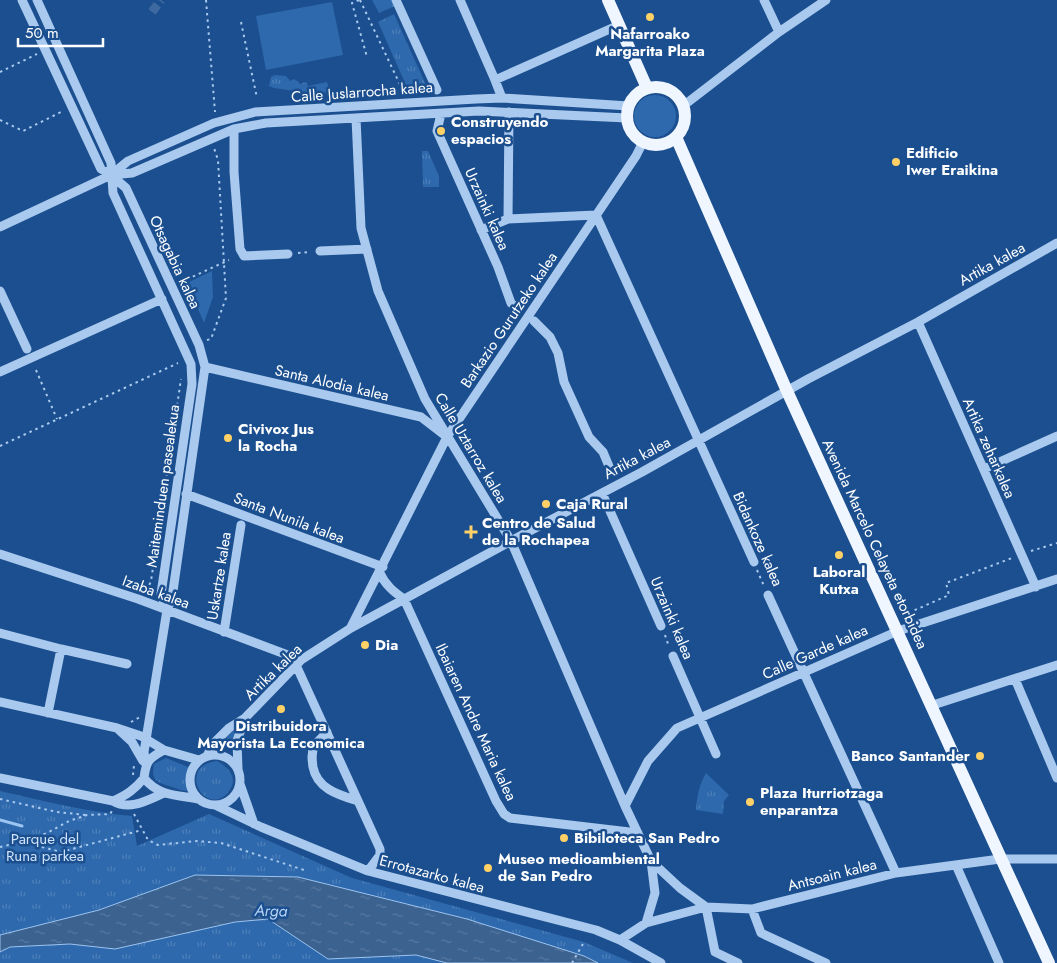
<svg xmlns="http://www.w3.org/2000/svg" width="1057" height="963" font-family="Jost,sans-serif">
	<defs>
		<pattern id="grass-tufts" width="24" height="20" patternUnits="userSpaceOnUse" patternTransform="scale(1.25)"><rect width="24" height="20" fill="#2e69ad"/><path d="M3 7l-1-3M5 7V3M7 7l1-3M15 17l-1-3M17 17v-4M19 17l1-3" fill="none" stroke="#4d80b9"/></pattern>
		<pattern id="water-ripples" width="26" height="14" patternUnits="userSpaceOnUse" patternTransform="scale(1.25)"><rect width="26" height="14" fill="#3c6290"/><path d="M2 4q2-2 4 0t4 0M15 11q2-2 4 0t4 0" fill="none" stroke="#597aa1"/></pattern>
	</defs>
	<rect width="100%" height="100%" fill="#1b4f8f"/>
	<!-- grass -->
	<path fill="url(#grass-tufts)" d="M372 0H392L395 6 379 13Z
		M394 14 426 85H406L378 22Z
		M275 75 286 76 290 81 294 79 299 82V84L306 82 308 86 327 82 330 92 309 93 274 88 269 86 271 77Z
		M422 151H428L439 176V187H423Z
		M232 731H237L232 750 220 745Z
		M166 758 188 767V791C181 791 176 788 169 786 155 782 151 779 154 764Z
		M217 761C228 767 239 778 229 791 208 820 174 767 217 761Z
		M706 773 729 795 724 801 723 814 696 810C697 796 699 785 706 773Z
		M0 791C44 801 87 812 132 816L137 846 209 814 352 878 584 942 633 963H598L587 957 467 919 298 877 195 875 99 910 0 935Z
		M268 919 328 959 416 955 447 963H0V952L10 947 70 944 115 949 235 922Z"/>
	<!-- garden -->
	<path fill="#2e69ad" d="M332 2 343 55 266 70 256 16Z
		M634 116a21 21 0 1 1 42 0a21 21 0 1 1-42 0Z
		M212 271 213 297 204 323 187 283Z"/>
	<!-- water -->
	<path fill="url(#water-ripples)" stroke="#9cc4f0" d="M195 875 298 877 467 919 584 956 598 963H447L416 955 328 959 268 919 235 922 115 949 70 944 10 947 0 952V935L99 910Z"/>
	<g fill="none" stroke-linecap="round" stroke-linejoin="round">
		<!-- stream -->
		<path stroke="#9cc4f0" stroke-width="3" d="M0 820 22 826"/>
		<!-- minor-tunnel -->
		<path stroke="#3d69a0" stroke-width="9" stroke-dasharray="9 4.5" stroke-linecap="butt" d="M152 12 161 0"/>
		<!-- path -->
		<path stroke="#a9c9ee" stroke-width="2" stroke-dasharray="2.5 4" stroke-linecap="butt" d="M206 0 215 112
			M359 0 352 3 367 57
			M360 0 403 91
			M241 22 257 98
			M0 72 37 54
			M0 120 23 131 63 111
			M298 253 310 252
			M181 282 229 260
			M207 340 211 339 226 298 218 160 214 148
			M36 370 57 419
			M0 446 178 363
			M1031 551 1057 543
			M757 570 764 586
			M147 591 151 581 181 379
			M908 617 906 614 949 595 946 583 1012 558
			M665 635 669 647
			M131 722 140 717
			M133 775 134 765
			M0 799 57 812 86 815
			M134 814 148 840 158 845 197 841 221 843 307 871
			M23 842 61 852 142 830
			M0 847 22 842 47 833 69 821 87 815 110 814 112 811
			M572 963 584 942"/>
		<!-- minor -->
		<path stroke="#a9c9ee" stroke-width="9" d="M22 0 101 169 111 175 126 188 199 345 205 367 172 598 167 610 144 752 146 765
			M37 0 111 163 113 193 191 364 192 384 161 594 167 610
			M396 0 437 90
			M460 0 495 80 502 98
			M764 0 779 32
			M495 80 619 25
			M683 106 779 32 826 0
			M356 118 361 228 378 291 425 399 511 541 625 806 651 861 655 893 646 923
			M440 118 437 131 498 267 511 303 517 308
			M234 129V172L240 249 244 256 288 254
			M111 175 132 173 234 129 266 123 479 111 627 118
			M508 219 509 112
			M0 227 111 175 128 161 214 123 255 112 476 99 502 98 629 106
			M481 230 508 219 596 215 754 562
			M320 251 367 249
			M0 291 27 349
			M534 321 550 337 558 353 564 382 589 437 603 452 611 471
			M918 322 1036 587
			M205 367 421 417 443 434
			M0 372 162 299
			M984 469 1057 436
			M602 493 661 626
			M186 494 383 567
			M0 554 138 599 301 660
			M380 573C385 585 394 592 404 599L496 801 504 814 510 818 638 833
			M768 595 896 873
			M351 627 447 437 636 156 643 142
			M224 632 241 525
			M0 633 61 649
			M673 656 716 754
			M296 665 380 849V855L368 871
			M1015 679 1057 778
			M0 702 117 728 141 736 164 750
			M930 706 1057 665
			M48 713 61 649 127 664
			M119 730 132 742 143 761
			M327 732C323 737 317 741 314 747 311 753 312 760 313 767 317 789 339 795 358 801
			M190 780a25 25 0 1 1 50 0a25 25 0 1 1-50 0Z
			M207 756 214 743 229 728 245 718 301 660 351 628 524 534 642 472 808 379 918 322 1057 243
			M238 769 237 741 245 718
			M0 778 113 801C130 811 148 800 164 793
			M240 784 254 824
			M198 799C177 795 158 796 144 778 146 761 149 758 164 750L199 760
			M113 801C127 795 135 789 144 778
			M215 805 261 827 368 871 596 930 620 940 661 963
			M625 806 648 761 677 728 898 631 1057 579
			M651 861 680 888 706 907 715 952 738 963
			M956 865 999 963
			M752 909 761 933 826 963
			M620 940 646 923 706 907 752 909 896 873 1000 859H1057"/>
		<!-- major -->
		<path stroke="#f0f6ff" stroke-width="12" d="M608 0 647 88
			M627 116a29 29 0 1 1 58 0a29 29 0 1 1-58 0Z
			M676 137 787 391 1049 963"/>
	</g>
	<!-- markers -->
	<g fill="#ffd166" stroke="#1b4f8f" stroke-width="2">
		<circle cx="650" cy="17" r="5"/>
		<circle cx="441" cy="131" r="5"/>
		<circle cx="896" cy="162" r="5"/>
		<circle cx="228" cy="438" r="5"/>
		<circle cx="546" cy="504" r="5"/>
		<path d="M468.5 524.5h5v5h5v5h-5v5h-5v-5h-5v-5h5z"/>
		<circle cx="839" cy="555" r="5"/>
		<circle cx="365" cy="645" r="5"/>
		<circle cx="281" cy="709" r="5"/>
		<circle cx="980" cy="756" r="5"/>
		<circle cx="750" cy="802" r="5"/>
		<circle cx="564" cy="838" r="5"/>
		<circle cx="488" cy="868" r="5"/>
	</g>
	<g text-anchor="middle" stroke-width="5" stroke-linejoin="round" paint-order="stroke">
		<!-- poi labels -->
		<g font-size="15" font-weight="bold" fill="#fff" stroke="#1b4f8f" text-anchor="start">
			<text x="650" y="39" text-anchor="middle">Nafarroako<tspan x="650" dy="17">Margarita Plaza</tspan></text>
			<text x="451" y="127">Construyendo<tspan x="451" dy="17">espacios</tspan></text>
			<text x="906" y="158">Edificio<tspan x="906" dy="17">Iwer Eraikina</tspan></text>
			<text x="238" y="434">Civivox Jus<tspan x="238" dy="17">la Rocha</tspan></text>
			<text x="556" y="509">Caja Rural</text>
			<text x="482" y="528">Centro de Salud<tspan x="482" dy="17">de la Rochapea</tspan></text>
			<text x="839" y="577" text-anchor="middle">Laboral<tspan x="839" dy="17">Kutxa</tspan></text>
			<text x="375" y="650">Dia</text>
			<text x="281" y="731" text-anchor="middle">Distribuidora<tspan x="281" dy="17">Mayorista La Economica</tspan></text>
			<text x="970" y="761" text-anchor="end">Banco Santander</text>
			<text x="760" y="798">Plaza Iturriotzaga<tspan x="760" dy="17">enparantza</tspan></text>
			<text x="574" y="843">Bibiloteca San Pedro</text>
			<text x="498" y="864">Museo medioambiental<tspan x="498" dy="17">de San Pedro</tspan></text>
		</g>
		<!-- street labels -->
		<g font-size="15" fill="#fff" stroke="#1b4f8f">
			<text transform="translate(362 92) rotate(-4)" y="5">Calle Juslarrocha kalea</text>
			<text transform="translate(487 209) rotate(66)" y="5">Urzainki kalea</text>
			<text transform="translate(175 262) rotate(65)" y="5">Otsagabia kalea</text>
			<text transform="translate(992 264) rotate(-29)" y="5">Artika kalea</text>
			<text transform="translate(509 320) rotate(-56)" y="5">Barkazio Gurutzeko kalea</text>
			<text transform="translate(332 383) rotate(13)" y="5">Santa Alodia kalea</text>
			<text transform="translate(471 448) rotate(59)" y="5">Calle Uztarroz kalea</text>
			<text transform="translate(989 448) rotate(66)" y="5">Artika zeharkalea</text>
			<text transform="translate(637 458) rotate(-28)" y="5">Artika kalea</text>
			<text transform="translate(163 486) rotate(-82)" y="5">Maiteminduen pasealekua</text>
			<text transform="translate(289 518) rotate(21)" y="5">Santa Nunila kalea</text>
			<text transform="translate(758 539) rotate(66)" y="5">Bidankoze kalea</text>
			<text transform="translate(875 544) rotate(65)" y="5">Avenida Marcelo Celayeta etorbidea</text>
			<text transform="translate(219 576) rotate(-81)" y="5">Uskartze kalea</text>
			<text transform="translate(156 592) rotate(20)" y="5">Izaba kalea</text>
			<text transform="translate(672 618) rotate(67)" y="5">Urzainki kalea</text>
			<text transform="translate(815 652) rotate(-24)" y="5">Calle Garde kalea</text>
			<text transform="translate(273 672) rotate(-44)" y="5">Artika kalea</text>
			<text transform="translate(476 722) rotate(65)" y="5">Ibaiaren Andre Maria kalea</text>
			<text transform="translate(432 874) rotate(15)" y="5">Errotazarko kalea</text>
			<text transform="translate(832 875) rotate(-14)" y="5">Antsoain kalea</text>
		</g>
		<!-- park labels -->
		<g font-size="15" fill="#cfe3fa" stroke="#1b4f8f">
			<text x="45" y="844">Parque del<tspan x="45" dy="17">Runa parkea</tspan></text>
		</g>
		<!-- water labels -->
		<g font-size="16" font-style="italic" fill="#b5d3f5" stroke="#1b4f8f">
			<text transform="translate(271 910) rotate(1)" y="6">Arga</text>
		</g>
	</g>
	<!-- scale -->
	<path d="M18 38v8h85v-8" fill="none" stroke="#ffffff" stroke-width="2.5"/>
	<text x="25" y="38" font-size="15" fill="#ffffff" stroke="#1b4f8f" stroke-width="4" paint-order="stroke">50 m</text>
</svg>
